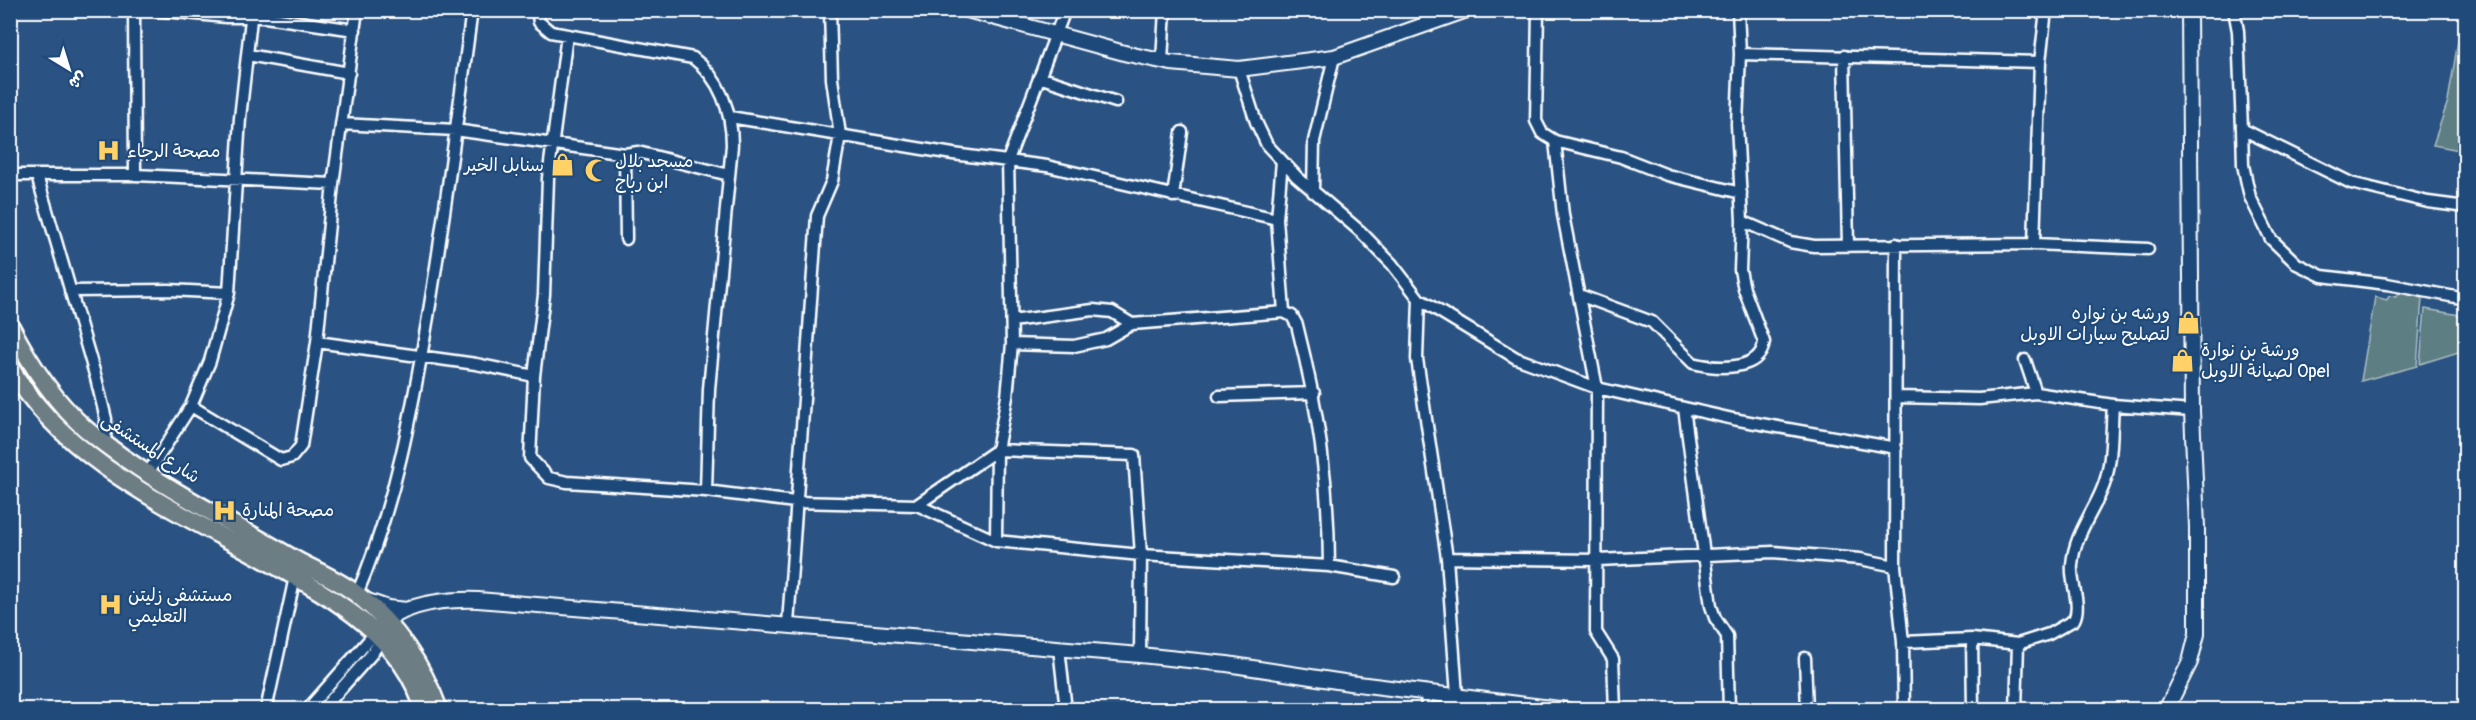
<svg xmlns="http://www.w3.org/2000/svg" width="2476" height="720" font-family="Pangolin,'Playpen Sans Arabic',sans-serif">
	<rect width="100%" height="100%" fill="#2a5383"/>
	<filter id="ink" filterUnits="userSpaceOnUse"><feTurbulence type="fractalNoise" baseFrequency=".0167" numOctaves="2"/><feDisplacementMap in="SourceGraphic" scale="12" xChannelSelector="R" yChannelSelector="G"/><feConvolveMatrix kernelMatrix="1 2 1 2 8 2 1 2 1" color-interpolation-filters="sRGB"/></filter>
	<g filter="url(#ink)">
		<!-- green -->
		<path fill="#5d7e83" stroke="#aebec1" stroke-width="1.5" d="M2458 41H2465V151L2433 145 2448 101Z
			M2398 291 2422 298 2417 366 2361 381 2375 297 2387 300 2389 296 2396 297Z
			M2425 309 2465 316V350L2420 364Z"/>
		<g fill="none" stroke-linecap="round" stroke-linejoin="round">
			<defs>
				<path id="minor" d="M134 10 135 175
					M155 10 226 17H265L355 30
					M537 10 539 22 551 32 693 58C720 78 732 112 732 145L709 389 706 491 795 502 917 505 996 541 997 450 1007 397 1012 344 1008 160 1065 10
					M1538 10 1536 121 1542 133 1555 141 1621 157 1667 175 1741 193
					M2234 10 2238 31 2242 129 2351 183 2428 202 2466 207
					M567 35 548 178 544 295 534 376 530 458 549 478 567 482 706 491
					M1740 54 2040 62
					M248 55 349 73
					M1844 56 1848 246
					M1162 61 1165 10
					M1239 69 1256 122 1267 145 1297 177 1361 232 1392 264 1419 299 1417 359 1447 558 1457 695
					M1039 77 1116 102
					M730 117 953 154 1047 166 1277 219 1282 161
					M341 124 455 130 625 154 638 152 729 175
					M2242 129 2243 165 2250 197 2271 239 2297 264 2322 276 2387 284 2466 299
					M1555 141 1563 215 1597 388 1596 632 1613 659 1615 710
					M625 154 626 239
					M10 175H135L333 184
					M37 176 96 378 106 419 105 443
					M1313 192 1314 141 1334 57
					M1173 196 1182 132
					M1277 219 1284 312
					M1742 221 1790 242 1814 246 2034 244 2148 249
					M1896 244 1895 566 1903 642 1904 710
					M2034 244 2040 62 2046 10
					M70 291 169 290 229 293
					M1579 295 1652 322 1693 363C1716 369 1761 372 1764 342L1744 289 1740 270 1742 221 1737 124 1740 54 1738 10
					M1419 299 1516 358 1597 388 1733 419 1896 448
					M1012 321 1093 310 1112 312 1132 324
					M317 342 476 364 534 376
					M1012 344 1074 346 1106 339 1132 324 1284 312 1292 316 1297 325C1318 408 1329 481 1329 566
					M2025 360 2036 393
					M1219 396 1314 393
					M1898 397 1979 399 2036 393 2113 405 2192 411
					M191 406 281 460 292 457 301 446 317 342 333 184 357 10
					M1684 408 1711 606 1715 618 1727 636 1729 710
					M148 473 191 406 210 361 229 293 240 118 252 10
					M917 505 997 450 1134 455 1141 555 1140 655
					M996 541 1141 555 1329 566 1394 577
					M1447 558 1598 560 1773 552 1860 559 1895 566
					M357 594C395 505 412 412 428 317 445 215 458 113 472 10
					M788 624 817 216 832 181 840 135 832 79 830 10
					M1972 639 1973 710
					M1903 642 1972 639 2018 644 2049 634 2074 620C2082 604 2070 583 2072 565 2074 537 2090 517 2101 492 2113 467 2111 432 2113 405
					M1059 648 1066 710
					M1805 658 1807 710
					M1426 691 1427 710
					M266 710 295 577
					M307 710 376 632
					M322 710 370 656 382 639
					M2016 710 2018 644"/>
				<path id="tertiary" d="M967 10 1128 54 1171 63 1239 69 1334 57 1467 10
					M365 600 388 608 407 610
					M379 628C403 603 444 599 478 600L1140 655 1227 664 1350 683 1567 710
					M2166 710 2190 662 2197 634V527L2192 411 2189 10"/>
				<path id="primary" d="M10 325C30 364 54 402 87 430 150 482 226 519 296 560 316 571 341 581 359 596 396 626 423 666 439 710
					M10 367C63 459 169 507 258 556 325 594 400 630 424 710"/>
			</defs>
			<!-- minor casing -->
			<use href="#minor" stroke="#fff" stroke-width="15"/>
			<!-- tertiary casing -->
			<use href="#tertiary" stroke="#fff" stroke-width="18"/>
			<!-- primary casing -->
			<use href="#primary" stroke="#fff" stroke-width="21"/>
			<!-- minor -->
			<use href="#minor" stroke="#1f4a7a" stroke-width="10"/>
			<!-- tertiary -->
			<use href="#tertiary" stroke="#1f4a7a" stroke-width="14"/>
			<!-- primary -->
			<use href="#primary" stroke="#6d7d84" stroke-width="16"/>
		</g>
	</g>
	<!-- icons -->
	<defs>
		<symbol id="hospital-bare" viewBox="-9 -9 18 18"><path d="M-5-5h3v3.5h4V-5h3V5h-3V1.5h-4V5h-3Z" fill="#ffd166" stroke="#1f4a7a" stroke-width="2.5" paint-order="stroke"/></symbol>
		<symbol id="shop-bare" viewBox="-9 -9 18 18"><path d="M-5-2.5h2.3a2.7 3.5 0 0 1 5.4 0H5L5.5 6h-11ZM-1.5-2.5h3a1.5 2.3 0 0 0-3 0Z" fill="#ffd166" stroke="#1f4a7a" stroke-width="2.5" paint-order="stroke"/></symbol>
		<symbol id="mosque-bare" viewBox="-9 -9 18 18"><path d="M3.5-4.9A6 6 0 1 0 3.5 4.9A5 5 0 1 1 3.5-4.9Z" fill="#ffd166" stroke="#1f4a7a" stroke-width="2.5" paint-order="stroke"/></symbol>
	</defs>
	<g fill-rule="evenodd">
		<use href="#hospital-bare" x="92" y="134" width="33" height="33"/>
		<use href="#shop-bare" x="546" y="148" width="33" height="33"/>
		<use href="#mosque-bare" x="580" y="154" width="33" height="33"/>
		<use href="#shop-bare" x="2172" y="306" width="33" height="33"/>
		<use href="#shop-bare" x="2166" y="344" width="33" height="33"/>
		<use href="#hospital-bare" x="208" y="494" width="33" height="33"/>
		<use href="#hospital-bare" x="94" y="588" width="33" height="33"/>
	</g>
	<g text-anchor="middle" stroke-width="4.5" stroke-linejoin="round" paint-order="stroke">
		<!-- poi labels -->
		<g font-size="18" fill="#fff" stroke="#1f4a7a" text-anchor="start">
			<text x="127" y="157">مصحة الرجاء</text>
			<text x="615" y="167">مسجد بلال<tspan x="615" dy="21">ابن رباح</tspan></text>
			<text x="544" y="171" text-anchor="end">سنابل الخير</text>
			<text x="2170" y="319" text-anchor="end">ورشه بن نواره<tspan x="2170" dy="21">لتصليح سيارات الاوبل</tspan></text>
			<text x="2201" y="356">ورشة بن نوارة<tspan x="2201" dy="21">لصيانة الاوبل Opel</tspan></text>
			<text x="242" y="516">مصحة المنارة</text>
			<text x="128" y="601">مستشفى زليتن<tspan x="128" dy="21">التعليمي</tspan></text>
		</g>
		<!-- street labels -->
		<g font-size="18" fill="#fff" stroke="#1f4a7a">
			<text transform="translate(151 448) rotate(33)" y="6">شارع المستشفى</text>
		</g>
	</g>
	<!-- margin -->
	<rect width="2476" height="720" fill="none" stroke="#1f4a7a" stroke-width="36"/>
	<rect x="18" y="18" width="2440" height="684" fill="none" stroke="#fff" stroke-width="2" filter="url(#ink)"/>
	<!-- north arrow -->
	<g transform="translate(69 69) rotate(142)" stroke="#1f4a7a" stroke-width="4.5" paint-order="stroke">
	<path d="M0-4.5L10 22L0 15L-10 22Z" fill="#ffffff"/>
	<text y="-9" font-size="16" font-weight="bold" text-anchor="middle" fill="#ffffff">ش</text>
	</g>
</svg>
